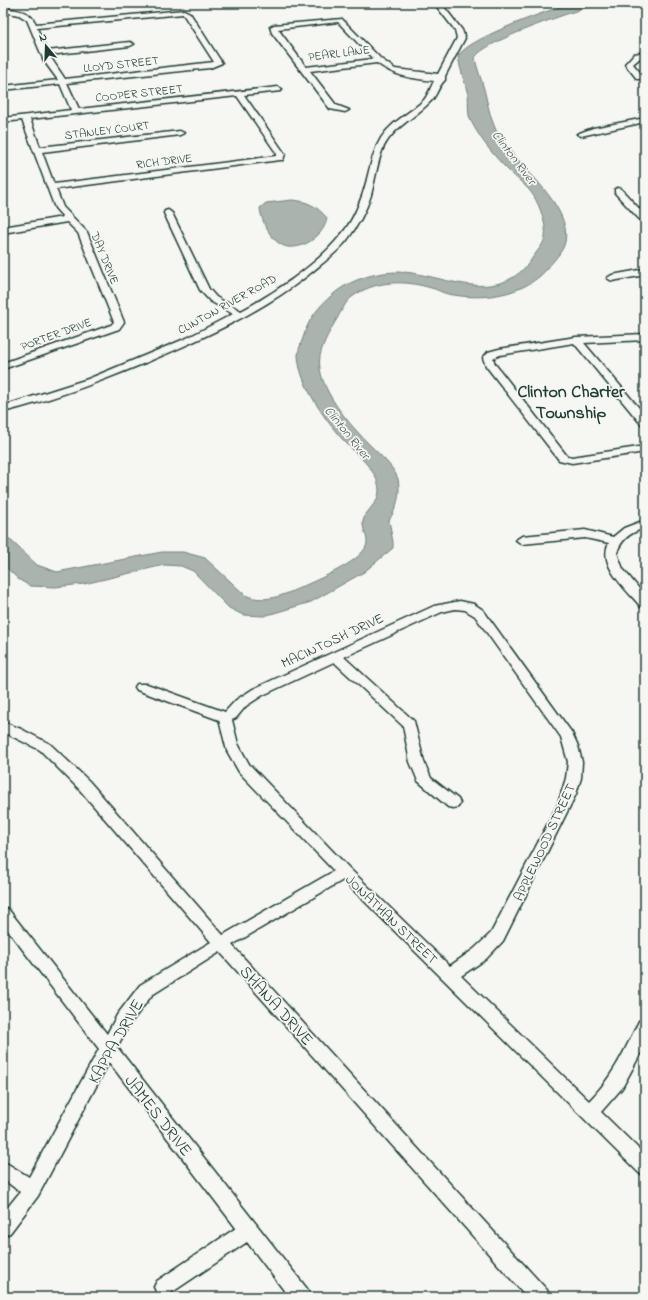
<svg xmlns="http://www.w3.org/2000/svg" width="648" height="1300" font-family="'Indie Flower',sans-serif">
	<rect width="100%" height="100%" fill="#f6f6f2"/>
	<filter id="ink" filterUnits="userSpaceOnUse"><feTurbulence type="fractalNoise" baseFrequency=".025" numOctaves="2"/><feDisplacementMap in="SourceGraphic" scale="8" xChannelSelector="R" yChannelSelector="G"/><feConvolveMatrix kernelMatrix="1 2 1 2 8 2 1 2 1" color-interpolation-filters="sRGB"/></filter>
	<g filter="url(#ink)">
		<!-- water -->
		<path fill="#aab3ae" stroke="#72847d" d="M571 3H601C580 9 482 41 475 58 477 69 481 78 484 89 488 105 491 122 499 136 517 165 573 206 565 242 563 252 553 261 547 269 524 296 481 301 448 294 442 293 437 289 431 288 405 280 375 280 352 297 346 301 342 310 338 317 331 329 323 342 320 356 315 387 351 426 371 446 380 455 394 467 398 479 401 494 397 508 389 520L393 542V548L364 572 311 602 264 616 243 615 229 608 193 571 181 566 164 565 84 584 55 587 30 586 18 579 3 564V533L37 565 57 572 162 552H183L205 558 245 595C267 605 288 593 308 584 321 578 367 559 367 542 367 535 362 528 363 521 366 509 379 504 379 490 378 471 359 457 347 444 328 425 299 384 298 356 298 350 302 341 304 335 308 320 319 306 331 296 353 276 389 268 418 274 458 282 502 301 531 260 535 253 544 245 545 237 547 225 540 206 533 195 527 186 516 178 508 170 494 156 480 139 471 121 467 114 469 103 468 95 465 82 460 70 458 56 470 37 548 11 571 3Z
			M292 200C307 201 317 206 327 218 325 234 305 249 288 247 273 245 261 222 260 208L266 203Z"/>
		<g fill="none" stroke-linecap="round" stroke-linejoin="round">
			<defs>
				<path id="minor" d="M434 3H441L462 30 465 38 445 76V80C438 86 437 96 430 102 414 119 391 128 382 151 377 165 375 180 371 195 366 211 357 227 347 240 336 254 320 265 307 276 258 314 202 339 145 363 99 382 52 400 3 412V406L88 379 187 338 233 314 210 301 200 290 164 213 165 211 168 210 172 213 209 289 216 297 241 311C273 294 317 265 340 236 350 225 357 210 362 196 369 177 370 156 381 138 391 122 410 113 424 100 428 95 431 87 434 81 411 78 396 77 377 63L310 71 336 105 349 110 345 112 330 109 272 33 270 27 274 25 342 19 381 59 395 69 438 74 457 38 455 30ZM338 22 373 59 306 67 278 29Z
					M3 8C16 10 30 10 36 24L184 10 190 13 222 63 210 68 67 83 79 109 278 87 282 89 281 91 244 95 285 154 283 160H280L56 189 63 207 87 232 124 322 119 329 3 369V363L111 325 114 322 78 233 67 222 3 233V227L63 217 55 208 22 120 3 122V118L71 110 60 84 3 90V86L58 80 44 61 27 20 19 15 3 12ZM183 14 214 62 65 79 49 55 130 46 134 44 130 42 47 51 37 28ZM237 96 277 154 276 156 54 184 42 152 180 135 184 133 180 131 40 147 30 119Z
					M645 52V56L640 58 633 64 644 77 640 79H637L625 64 634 54Z
					M645 118V122L581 136 577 134 593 128Z
					M618 188 621 189 645 215V223L642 222 615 193V189Z
					M645 269V275L612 281 607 278 612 275Z
					M645 334V340L584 343 645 415V425L641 424 574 343 500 355 493 358 495 364 567 456 572 457 645 446V452L572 463 559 460 486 366 483 358 488 352 499 349 576 337Z
					M645 520V528C631 532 621 539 617 553L623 569 645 596V608L641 607C628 591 597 565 609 543L585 538 522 544 516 540 522 536 585 530 613 537 624 528Z
					M460 601 474 604 483 610 572 733 578 746 582 762 581 778 576 794 503 941 486 959 461 976 589 1101C613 1077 625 1050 639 1021L645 1019V1045L642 1051 622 1088 601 1112 645 1155V1175L639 1173 343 880 232 945 547 1290 550 1297H527L220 952 152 995 129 1025 117 1047 308 1290 311 1297H289L247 1242 171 1293 164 1296 157 1293 154 1287 157 1281 236 1228 109 1062 38 1196 10 1233 3 1236V1213L20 1192 3 1179V1161L29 1177 99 1049 3 924V907L8 909 107 1034 117 1015 140 985 211 942 79 789 40 750 3 732V722L21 729 50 744 89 781 223 935 334 871 239 772 227 751 219 720 137 690 135 687 137 684H147L225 712 236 700 253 689 434 606ZM455 609 465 610 475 616 561 737 568 762 566 778 558 804 491 933 474 949 450 966 349 868 249 764 238 744 232 720 236 718 246 706 263 695 334 662 403 726 410 762 418 781 448 807 453 808 458 807 460 803 458 799 431 778 424 762 414 721 344 657 442 612Z"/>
			</defs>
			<!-- minor casing -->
			<use href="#minor" stroke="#1f3d34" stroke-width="3"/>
			<!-- minor -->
			<use href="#minor" fill="#f6f6f2" fill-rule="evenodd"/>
		</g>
	</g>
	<g text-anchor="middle" stroke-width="3.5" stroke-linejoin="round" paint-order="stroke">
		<!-- far-street labels -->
		<g font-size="12" fill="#1f3d34" stroke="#f6f6f2">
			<text transform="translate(339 53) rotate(-7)" y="4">PEARL LANE</text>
			<text transform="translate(121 64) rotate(-6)" y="4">LLOYD STREET</text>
			<text transform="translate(139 93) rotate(-6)" y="4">COOPER STREET</text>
			<text transform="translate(107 130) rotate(-7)" y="4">STANLEY COURT</text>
			<text transform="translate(164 161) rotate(-7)" y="4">RICH DRIVE</text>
			<text transform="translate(105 258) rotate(68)" y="4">DAY DRIVE</text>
			<text transform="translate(227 304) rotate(-29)" y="4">CLINTON RIVER ROAD</text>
			<text transform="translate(56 334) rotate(-20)" y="4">PORTER DRIVE</text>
		</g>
		<!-- far-water labels -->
		<g font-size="13" font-style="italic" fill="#425a52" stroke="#f6f6f2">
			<text transform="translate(515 157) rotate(53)" y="5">Clinton River</text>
			<text transform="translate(348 432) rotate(51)" y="5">Clinton River</text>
		</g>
		<!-- street labels -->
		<g font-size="14" fill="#1f3d34" stroke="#f6f6f2">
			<text transform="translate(332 640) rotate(-25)" y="5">MACINTOSH DRIVE</text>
			<text transform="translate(544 842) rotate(-65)" y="5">APPLEWOOD STREET</text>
			<text transform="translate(392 919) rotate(44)" y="5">JONATHAN STREET</text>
		</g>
		<!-- near-street labels -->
		<g font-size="17" fill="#1f3d34" stroke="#f6f6f2">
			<text transform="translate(277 1005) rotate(48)" y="6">SHANA DRIVE</text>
			<text transform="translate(115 1041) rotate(-60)" y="6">KAPPA DRIVE</text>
			<text transform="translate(159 1115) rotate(52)" y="6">JAMES DRIVE</text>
		</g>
		<!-- district labels -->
		<g font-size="18" font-weight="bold" fill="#1f3d34" stroke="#f6f6f2">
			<text x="571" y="397">Clinton Charter<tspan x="571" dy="21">Township</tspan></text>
		</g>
	</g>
	<!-- margin -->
	<rect width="648" height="1300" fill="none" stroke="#f6f6f2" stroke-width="16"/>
	<rect x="8" y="8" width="632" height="1284" fill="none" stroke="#1f3d34" stroke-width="1.5" filter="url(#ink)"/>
	<!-- north arrow -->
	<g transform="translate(46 46) rotate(341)" stroke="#f6f6f2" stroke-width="3" paint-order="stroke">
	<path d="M0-3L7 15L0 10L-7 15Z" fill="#1f3d34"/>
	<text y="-6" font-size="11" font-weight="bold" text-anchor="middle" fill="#1f3d34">N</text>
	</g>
</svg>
